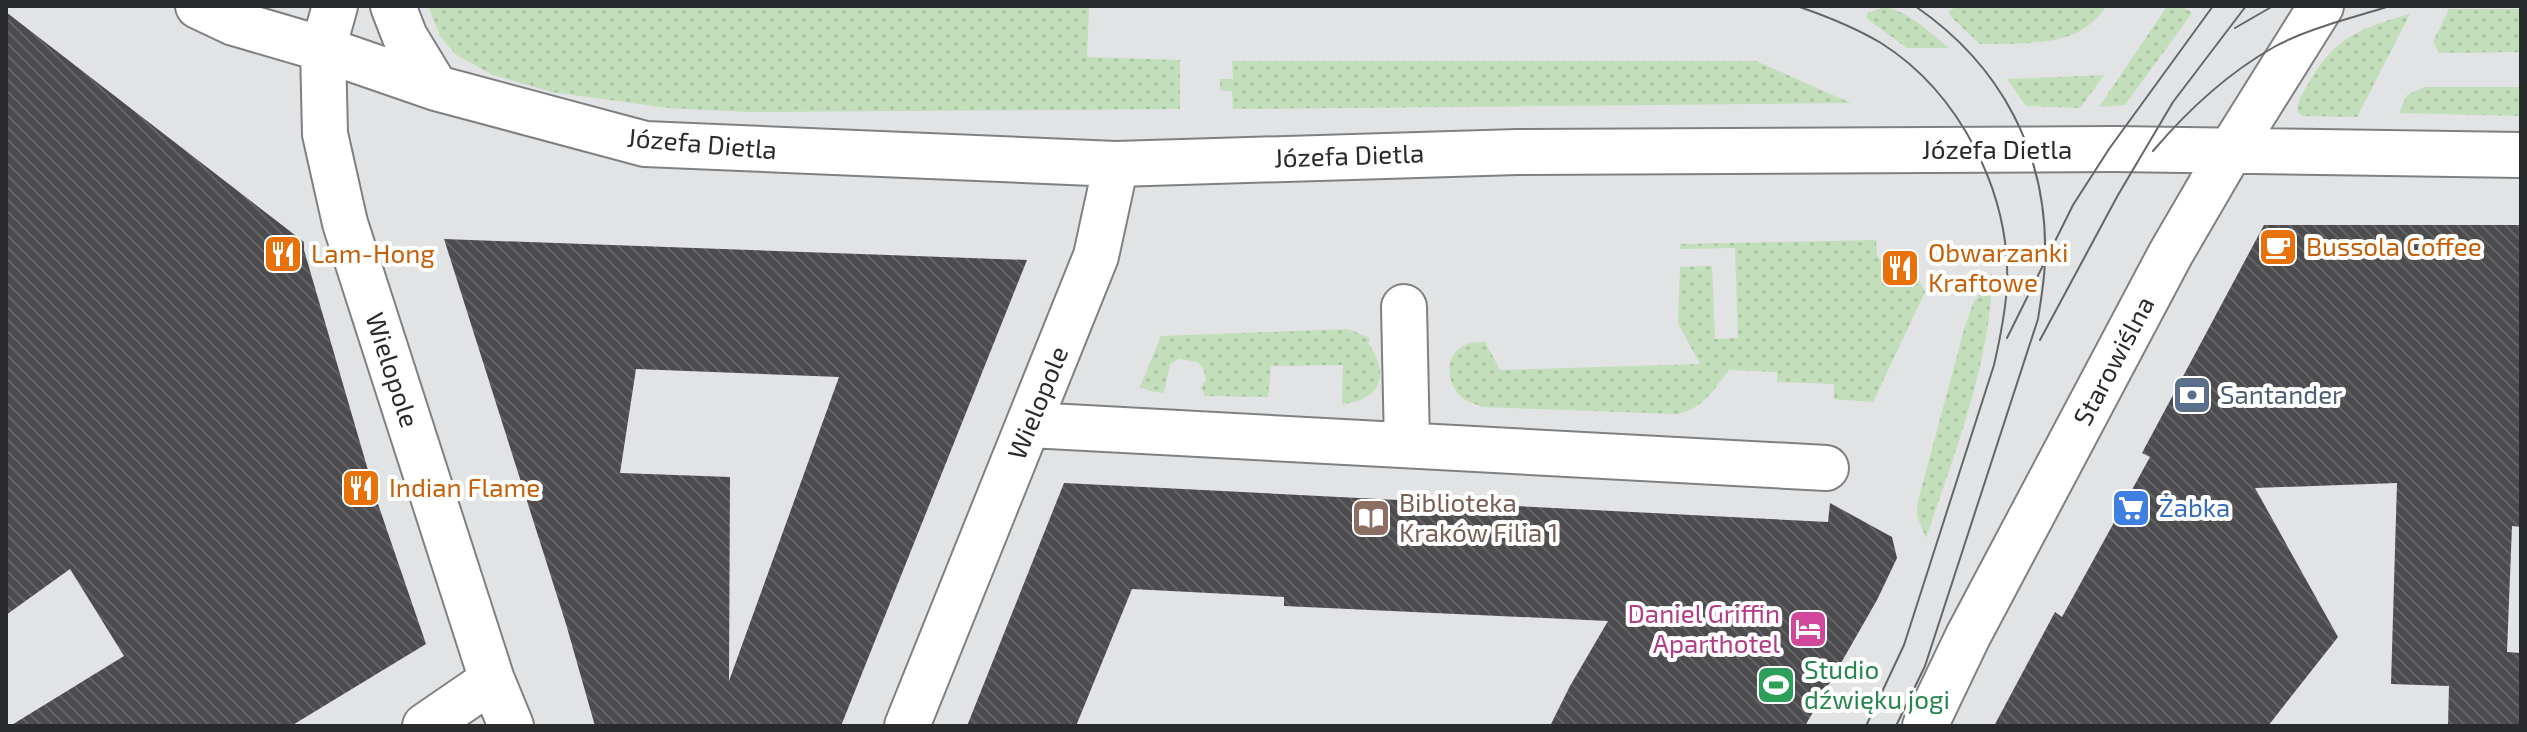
<svg xmlns="http://www.w3.org/2000/svg" width="2527" height="732" font-family="'Exo 2',sans-serif">
	<defs>
		<pattern id="grass-dots" width="8" height="8" patternUnits="userSpaceOnUse" patternTransform="scale(2)"><rect width="8" height="8" fill="#c3deba"/><path d="M2 2h.1M6 6h.1" fill="none" stroke="#a8bfa0" stroke-width="1.8" stroke-linecap="round"/></pattern>
		<pattern id="building-back-hatch" width="6" height="6" patternUnits="userSpaceOnUse" patternTransform="scale(2)"><rect width="6" height="6" fill="#4c4b4d"/><path d="M-1 5l2 2M0 0l6 6M5-1l2 2" fill="none" stroke="#636264"/></pattern>
	</defs>
	<rect width="100%" height="100%" fill="#e2e3e5"/>
	<!-- grass -->
	<path fill="url(#grass-dots)" d="M428 6H1089L1087 57 1180 60V109L749 112 668 108 552 92 493 75 455 54 440 36Z
		M1883 7C1909 11 1929 32 1949 48H1907L1866 18 1868 13Z
		M1954 8H2105C2076 50 2025 42 1980 44L1951 17 1949 12Z
		M2166 8H2185L2192 13 2125 105 2099 107Z
		M2449 9H2521V52L2439 53 2433 42Z
		M2410 14 2357 117 2302 116 2298 112C2296 102 2303 93 2309 83 2334 37 2361 28 2410 14Z
		M1232 61H1756L1851 103 1233 109 1232 91 1220 90V79H1233Z
		M2104 75 2080 108 2026 106 2007 79Z
		M2425 87H2521V116L2399 113 2407 95Z
		M1876 240 1877 255 1900 285 1916 275 1925 292 1873 402 1834 399V384L1777 382V372L1729 370C1713 390 1704 408 1677 414L1482 407C1476 404 1469 402 1464 399 1448 388 1443 359 1460 348 1468 342 1476 342 1485 342L1500 370 1700 364 1678 323 1680 267 1712 266 1715 339 1738 338 1735 248 1680 249V244Z
		M1992 272C1992 359 1954 455 1926 538L1917 516 1918 501 1965 326 1973 304Z
		M1348 329 1370 338 1368 343C1390 374 1382 400 1342 404L1343 365 1271 366 1268 397 1205 396 1201 387 1206 380 1204 370 1198 362 1179 359 1170 364 1164 393 1150 391 1140 387 1161 336Z"/>
	<!-- building -->
	<path fill="url(#building-back-hatch)" fill-rule="evenodd" d="M6 12 304 242V250L377 501 426 644 291 726H10L124 656 70 569 6 615Z
		M2264 225H2521V527L2512 526 2507 652 2521 653V726H2448L2449 686 2391 684 2397 483 2255 488 2338 637 2268 726H1994L2055 612 2062 617 2150 457 2142 453Z
		M444 239 1027 260 841 726H595L566 624ZM636 369 839 377 729 681 730 477 620 473Z
		M1064 483 1828 522 1830 503 1892 537 1897 558 1877 600 1805 726H1550L1570 686 1608 621 1284 606V597L1132 589 1076 726H967Z"/>
	<g fill="none" stroke-linecap="round" stroke-linejoin="round">
		<defs>
			<path id="minor" d="M198 6 234 23 323 49 436 88 645 144 1116 164 1517 152 2115 149 2521 155
				M335 6 323 49 325 134 345 223 492 680 511 726
				M393 6 405 37 436 88
				M1404 307 1407 445
				M1030 425 1826 468
				M425 726 492 680
				M907 726 1096 256 1116 164
				M1925 726 1968 636 2171 253 2231 150 2321 6"/>
		</defs>
		<!-- minor casing -->
		<use href="#minor" stroke="#7f8082" stroke-width="48"/>
		<!-- minor -->
		<use href="#minor" stroke="#fff" stroke-width="44"/>
		<!-- tram -->
		<path stroke="#656667" stroke-width="2" d="M1797 6C1826 16 1854 27 1881 43 1960 93 2011 193 2007 287 2005 314 2000 339 1994 365L1904 645 1866 726
			M2235 28 2273 6
			M2153 151C2187 111 2228 73 2274 47 2309 28 2352 18 2390 6
			M2007 338 2073 205 2109 149 2213 6
			M2040 340 2118 195 2173 102 2246 6
			M1896 726 1925 666 2038 319C2041 299 2045 278 2045 258 2048 153 2001 65 1915 6"/>
	</g>
	<!-- icons -->
	<defs>
		<symbol id="cafe-square" viewBox="-11 -11 22 22"><rect x="-9" y="-9" width="18" height="18" rx="4" fill="#e8710a" stroke="#fff"/><path d="M-5.5-4.5H6V0H3Q3 3.5 0 3.5H-2.5Q-5.5 3.5-5.5 0ZM3-3.2v2h1.7v-2ZM-6 4.5H4V6H-6Z" fill="#fff"/></symbol>
		<symbol id="restaurant-square" viewBox="-11 -11 22 22"><rect x="-9" y="-9" width="18" height="18" rx="4" fill="#e8710a" stroke="#fff"/><path d="M-5-6h1v4h1v-4h1v4h1v-4h1v5L-1.5 .5V6h-2V.5L-5-1ZM5-6V6H3V1.5H1.5Q1.5-4 5-6Z" fill="#fff"/></symbol>
		<symbol id="bank-square" viewBox="-11 -11 22 22"><rect x="-9" y="-9" width="18" height="18" rx="4" fill="#5c6f8a" stroke="#fff"/><path d="M-6-4H6V4H-6ZM0-2.3a2.3 2.3 0 1 0 0 4.6a2.3 2.3 0 1 0 0-4.6Z" fill="#fff"/></symbol>
		<symbol id="supermarket-square" viewBox="-11 -11 22 22"><rect x="-9" y="-9" width="18" height="18" rx="4" fill="#3f7fe0" stroke="#fff"/><path d="M-6-5.5h2.5l.6 2H6L4.5 2H-2.5L-4.4-4H-6ZM-1.5 3.2a1.3 1.3 0 1 0 .1 0ZM3 3.2a1.3 1.3 0 1 0 .1 0Z" fill="#fff"/></symbol>
		<symbol id="library-square" viewBox="-11 -11 22 22"><rect x="-9" y="-9" width="18" height="18" rx="4" fill="#8d6e63" stroke="#fff"/><path d="M-6-4Q-3-5.5-.7-3.5V5Q-3 3-6 4ZM6-4Q3-5.5 .7-3.5V5Q3 3 6 4Z" fill="#fff"/></symbol>
		<symbol id="hotel-square" viewBox="-11 -11 22 22"><rect x="-9" y="-9" width="18" height="18" rx="4" fill="#d1479c" stroke="#fff"/><path d="M-6-4.5h1.5V1H6V5H4.5V3h-9V5H-6ZM-4 0a1.8 1.8 0 1 1 3.6 0ZM.5 0V-2.5h3Q6-2.5 6 0Z" fill="#fff"/></symbol>
		<symbol id="stadium-square" viewBox="-11 -11 22 22"><rect x="-9" y="-9" width="18" height="18" rx="4" fill="#2e9e5b" stroke="#fff"/><path d="M0-5a6.5 5 0 1 0 0 10a6.5 5 0 1 0 0-10ZM-3.5-1.8h7v3.6h-7Z" fill="#fff"/></symbol>
	</defs>
	<g fill-rule="evenodd">
		<use href="#cafe-square" x="2256" y="225" width="44" height="44"/>
		<use href="#restaurant-square" x="261" y="232" width="44" height="44"/>
		<use href="#restaurant-square" x="1878" y="246" width="44" height="44"/>
		<use href="#bank-square" x="2170" y="373" width="44" height="44"/>
		<use href="#restaurant-square" x="339" y="466" width="44" height="44"/>
		<use href="#supermarket-square" x="2109" y="486" width="44" height="44"/>
		<use href="#library-square" x="1349" y="496" width="44" height="44"/>
		<use href="#hotel-square" x="1786" y="607" width="44" height="44"/>
		<use href="#stadium-square" x="1754" y="663" width="44" height="44"/>
	</g>
	<g text-anchor="middle" stroke-width="8" stroke-linejoin="round" paint-order="stroke">
		<!-- street labels -->
		<g font-size="26" fill="#292a2b" stroke="#fff">
			<text transform="translate(702 144) rotate(5)" y="9">Józefa Dietla</text>
			<text x="1997" y="159">Józefa Dietla</text>
			<text transform="translate(1349 156) rotate(-2)" y="9">Józefa Dietla</text>
			<text transform="translate(2114 361) rotate(-62)" y="9">Starowiślna</text>
			<text transform="translate(392 370) rotate(72)" y="9">Wielopole</text>
			<text transform="translate(1038 403) rotate(-68)" y="9">Wielopole</text>
		</g>
		<!-- food labels -->
		<g font-size="26" fill="#c56008" stroke="#fff" text-anchor="start">
			<text x="2306" y="256">Bussola Coffee</text>
			<text x="1928" y="262">Obwarzanki<tspan x="1928" dy="30">Kraftowe</tspan></text>
			<text x="311" y="263">Lam-Hong</text>
			<text x="389" y="497">Indian Flame</text>
		</g>
		<!-- service labels -->
		<g font-size="26" fill="#4e5e75" stroke="#fff" text-anchor="start">
			<text x="2220" y="404">Santander</text>
		</g>
		<!-- education labels -->
		<g font-size="26" fill="#785e54" stroke="#fff" text-anchor="start">
			<text x="1399" y="512">Biblioteka<tspan x="1399" dy="30">Kraków Filia 1</tspan></text>
		</g>
		<!-- shop labels -->
		<g font-size="26" fill="#366cbe" stroke="#fff" text-anchor="start">
			<text x="2159" y="517">Żabka</text>
		</g>
		<!-- hotel labels -->
		<g font-size="26" fill="#b23c85" stroke="#fff" text-anchor="end">
			<text x="1780" y="623">Daniel Griffin<tspan x="1780" dy="30">Aparthotel</tspan></text>
		</g>
		<!-- leisure labels -->
		<g font-size="26" fill="#27864d" stroke="#fff" text-anchor="start">
			<text x="1804" y="679">Studio<tspan x="1804" dy="30">dźwięku jogi</tspan></text>
		</g>
	</g>
	<!-- border -->
	<rect width="2527" height="732" fill="none" stroke="#292a2b" stroke-width="16"/>
</svg>
